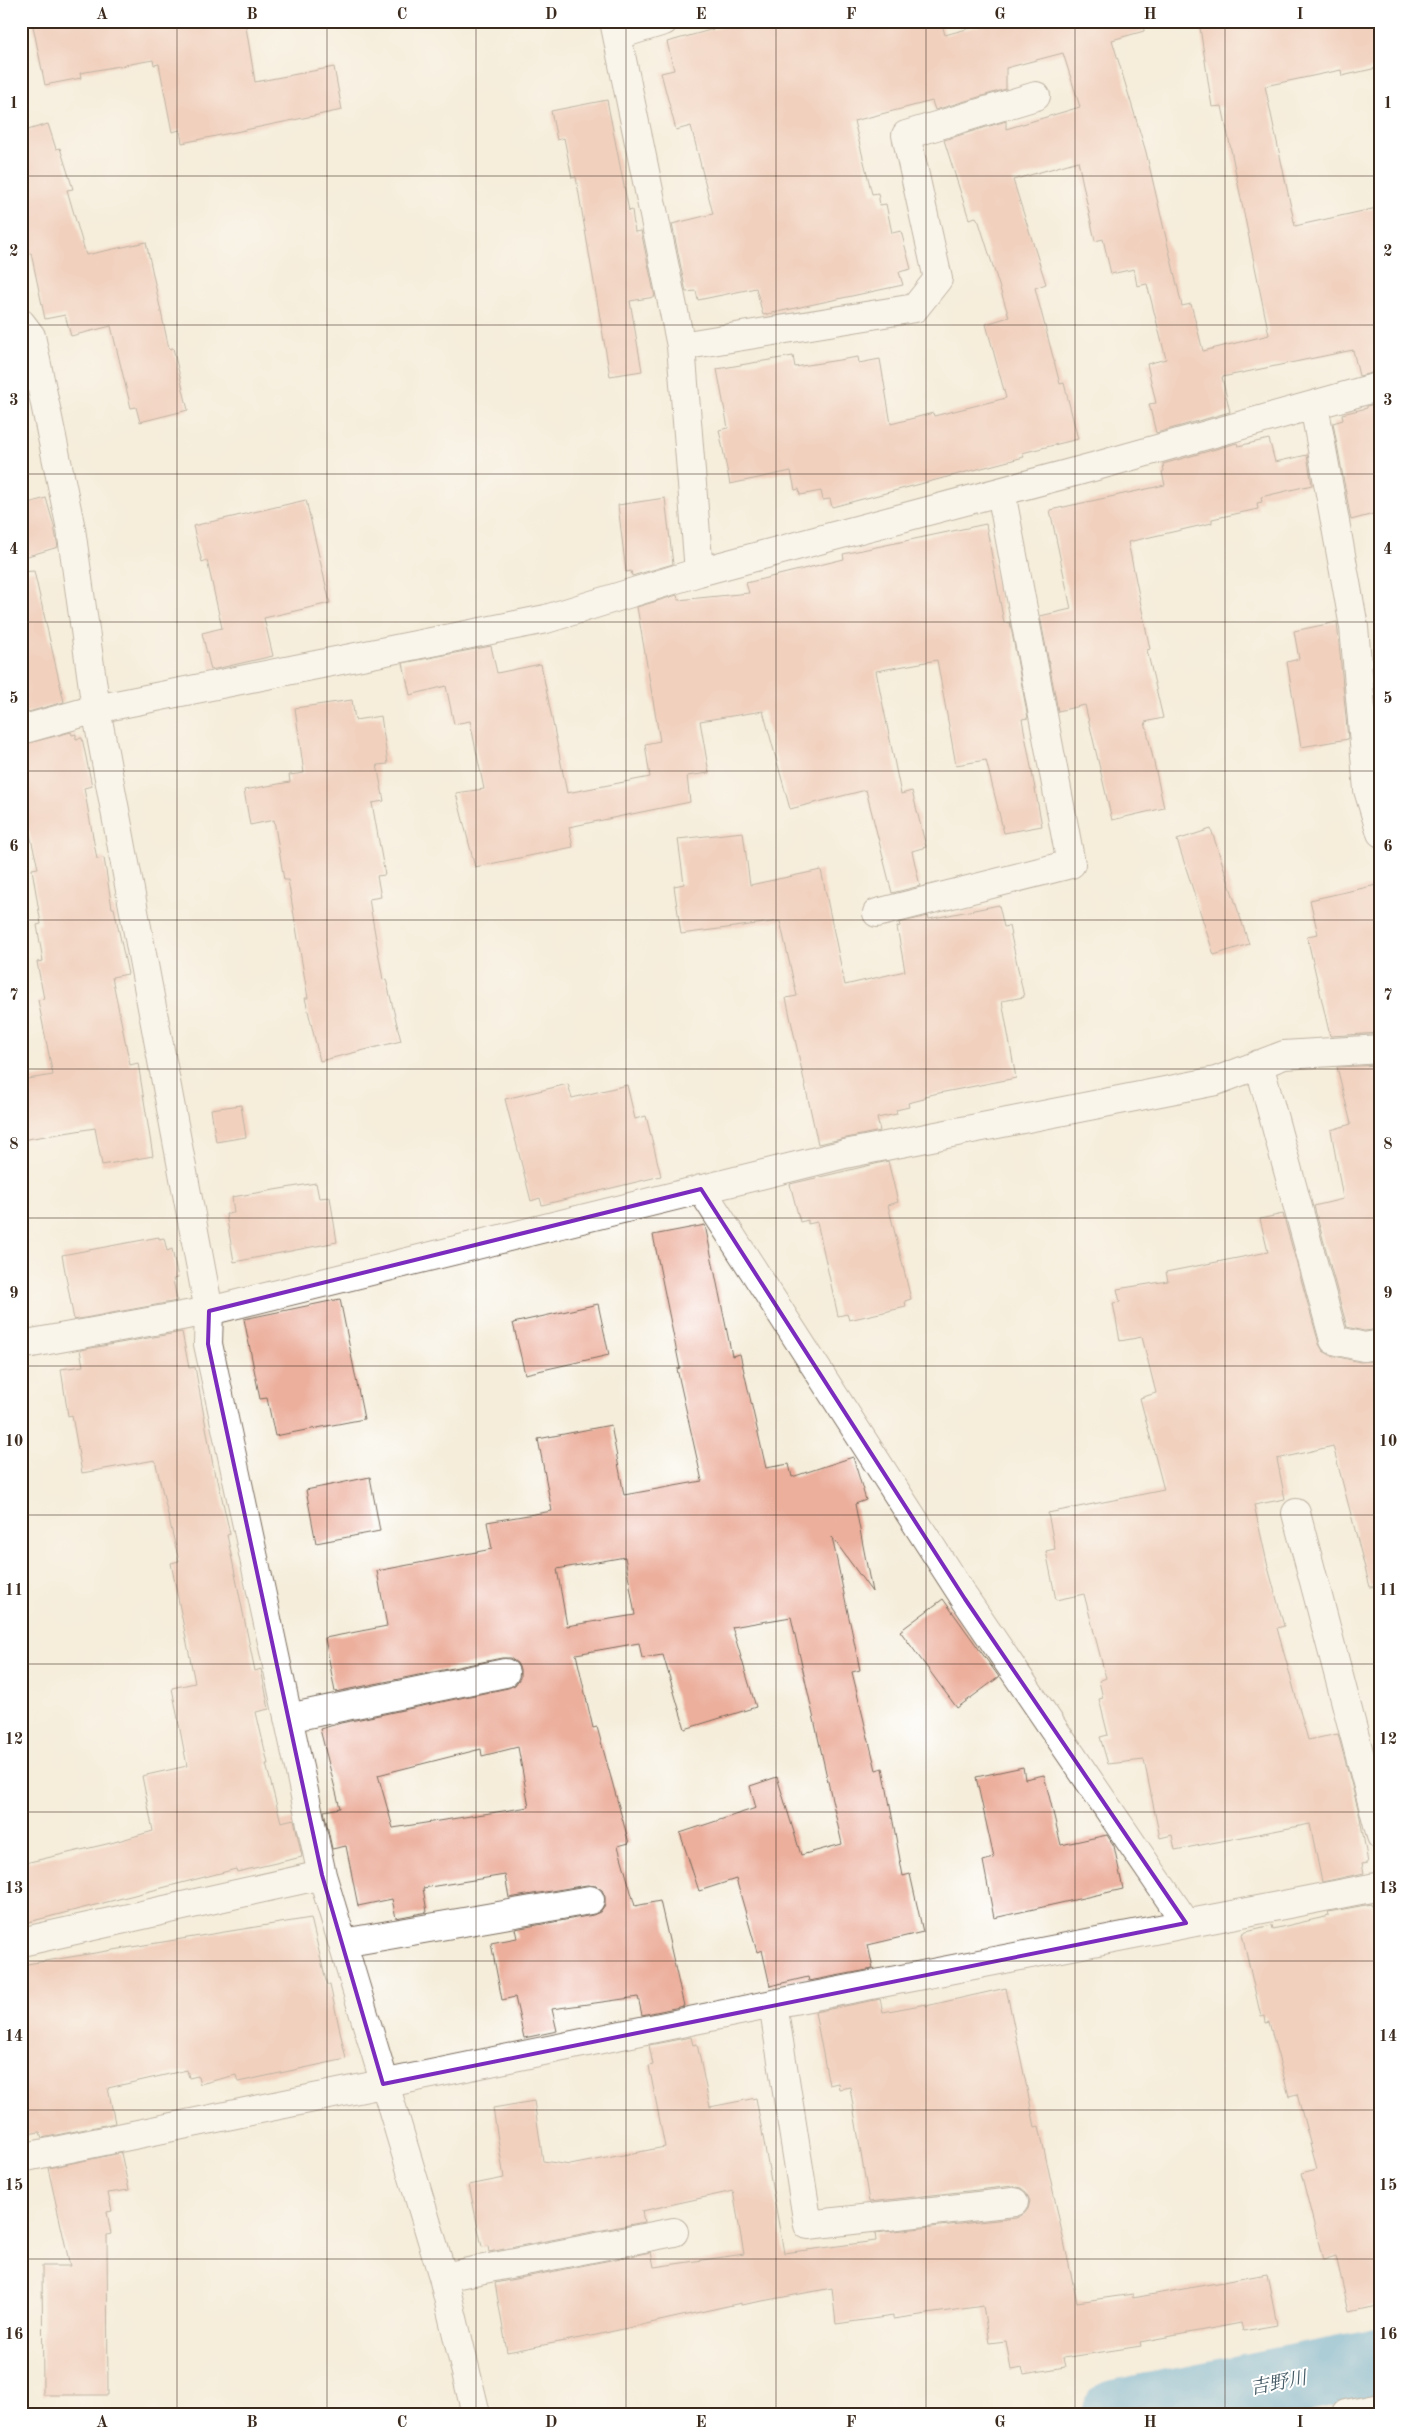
<svg xmlns="http://www.w3.org/2000/svg" width="1402" height="2435" font-family="'Old Standard TT','Noto Serif JP',serif">
	<rect width="100%" height="100%" fill="#fff"/>
	<filter id="ink" filterUnits="userSpaceOnUse"><feTurbulence type="fractalNoise" baseFrequency=".02" numOctaves="2"/><feDisplacementMap in="SourceGraphic" scale="10" xChannelSelector="R" yChannelSelector="G"/><feConvolveMatrix kernelMatrix="1 2 1 2 8 2 1 2 1" color-interpolation-filters="sRGB"/></filter>
	<filter id="wash" filterUnits="userSpaceOnUse"><feTurbulence type="fractalNoise" baseFrequency=".0096" numOctaves="4" result="noise"/><feDisplacementMap in="SourceGraphic" scale="20" xChannelSelector="R" yChannelSelector="G"/><feGaussianBlur stdDeviation="1.12" result="paint"/><feColorMatrix in="noise" values="0 0 0 0 0 0 0 0 0 0 0 0 0 0 0 0 0 1.4 0 .05"/><feComposite in="paint" operator="in"/></filter>
	<g filter="url(#wash)">
		<rect width="100%" height="100%" fill="#f5edda"/>
		<g fill="none" stroke-linecap="round" stroke-linejoin="round">
			<!-- river -->
			<path stroke="#56a7d1" stroke-width="69" d="M1116 2414 1381 2362"/>
		</g>
		<g id="blocks">
			<!-- building -->
			<path fill="#ecaf9c" fill-rule="evenodd" d="M32 21H245L255 82 334 67 342 110 182 143 180 130 172 132 159 64 154 65 153 60 80 73 81 78 45 85Z
				M743 21H941L945 35 996 21H1143L1144 31 1112 40 1146 152 1182 306 1191 304 1203 351 1269 335 1222 106 1212 107 1199 21H1381V67L1342 76 1341 70 1265 86 1295 226 1381 207V371L1359 376 1353 350 1222 377 1230 412 1156 433 1149 404 1156 403 1147 364 1166 359 1147 284 1137 286 1134 269 1111 274 1103 239 1095 241 1078 161 1013 180 1046 284 1035 288 1060 384 1064 383 1078 439 1022 453 1024 457 832 507 830 499 823 500 821 491 800 495 799 489 795 490 791 471 730 484 719 430 728 428 717 369 793 356 795 367 858 357 859 363 880 359 891 424 933 413 934 416 1006 398 986 324 1009 317 979 222 976 217 969 219 944 140 1006 121V129L1080 107 1063 53 1006 68V89L935 110 932 101 854 121 872 194 878 193 880 205 886 204 892 233 901 231 911 269 899 272 903 285 763 315 756 288 698 300 696 291 686 292 672 224 713 214 691 126 676 130 661 73 674 70 667 42Z
				M607 100 629 211 632 210 635 232 641 231 655 297 630 301 642 371 610 376 576 177 572 178 564 138 557 140 551 111Z
				M48 124 56 149 60 148 73 189 67 190 86 255 146 242 169 349 173 348 188 410 140 422 136 407 131 408 111 326 71 336 65 315 45 319 31 253 21 256V132Z
				M1381 402V512L1351 520 1333 423 1343 420 1342 414 1367 408V406Z
				M1269 439 1275 462 1307 455 1312 485 1261 497 1262 502 1257 503 1258 509 1212 519V523L1128 542 1150 649 1147 650 1163 718 1145 722 1164 808 1112 820 1085 705 1058 711 1040 616 1071 609 1050 510 1165 485 1162 472 1164 471 1163 464 1237 443 1238 446Z
				M46 498 54 526 58 547 21 558V505Z
				M665 498 673 564 632 576 631 571 626 572 618 505Z
				M306 500 330 603 264 618 273 656 211 670 202 633 222 628 207 560 202 562 193 526Z
				M986 524 1004 623 1010 622 1028 718 1022 719 1042 826 1004 833 986 760 956 765 937 660 876 671 901 794 912 791 926 847 912 851 920 886 892 893 866 790 790 809 763 711 700 721 709 773 687 776 690 802 569 827 573 847 475 867 456 793 484 789 470 721 454 724 446 686 410 695 403 663 491 646 497 673 541 664 567 793 650 777 645 744 660 741 637 607 677 595 678 600 749 593 746 583 844 559 843 554Z
				M34 571 64 702 21 714V572Z
				M1337 622 1348 739 1301 747 1287 662 1299 659 1294 631Z
				M352 700 355 720 381 716 388 764 377 765 384 801 372 803 385 875 377 876 381 897 369 899 383 980 386 979 401 1041 320 1061 305 998H308L288 880H284L274 820 250 825 244 790 290 782 289 775 304 773 295 708Z
				M71 732 72 735 76 734V739L82 738 92 786 84 788 97 859 104 858 112 908H114L128 974 112 977 130 1065 138 1063 153 1156 102 1165 95 1128 21 1140V1080L53 1075 38 1000 44 999 37 962 43 961 37 925 41 924 32 869 38 868 21 797V745Z
				M1211 829 1249 944 1214 955 1177 840Z
				M743 832 750 885 821 870 845 985 905 971 897 927 900 926 899 923 928 916 929 919 999 905 1004 927 1009 926 1024 997 1002 1001 1016 1078 924 1096V1099L908 1103 909 1107 896 1110 897 1114 877 1118 880 1131 818 1144 786 998 797 996 780 921 681 934 674 886 684 884 678 839Z
				M1381 884V1033L1330 1036 1307 936 1318 934 1310 900Z
				M1381 1065V1329L1364 1331 1347 1327 1314 1206 1343 1199 1331 1130 1351 1124 1337 1067Z
				M568 1084 572 1098 627 1085 635 1119 646 1116 661 1176 542 1205 540 1198 531 1201 505 1099Z
				M241 1105 246 1137 216 1142 211 1109Z
				M888 1161 898 1202 888 1205 911 1299 905 1301 906 1307 849 1320 847 1314 838 1316 817 1222 808 1224V1220L800 1222 790 1184Z
				M316 1183 319 1198 330 1197 337 1242 234 1262 226 1214 234 1213 232 1197Z
				M1283 1214 1319 1344 1323 1351 1330 1355 1360 1362 1381 1360V1586L1370 1587 1333 1446 1277 1459 1285 1499 1254 1505 1268 1567 1284 1626 1277 1628 1308 1740 1338 1734 1359 1812 1368 1863 1362 1864 1364 1873 1322 1882 1310 1824 1175 1850 1172 1835 1160 1838 1144 1760 1108 1764 1100 1737 1108 1735 1099 1699 1103 1698 1099 1681 1106 1678 1084 1594 1056 1600 1046 1551 1055 1549 1048 1513 1164 1490 1140 1398 1156 1393 1142 1337 1120 1341 1113 1303 1120 1302 1117 1289 1168 1281 1166 1272 1268 1252 1260 1219Z
				M705 1225 732 1356 740 1354 766 1468 789 1464 792 1477 853 1457 866 1500 855 1504 872 1592 832 1537 860 1670 852 1672 876 1770 883 1768 903 1876 910 1874 923 1932 868 1945 873 1969 809 1981 808 1977 770 1986 762 1950 757 1952 736 1879 699 1891 680 1833 756 1808 750 1786 777 1777 801 1855 842 1844 791 1617 732 1627 756 1707 685 1729 663 1655 642 1658 639 1643 576 1654 593 1728 597 1727 629 1843 618 1846 635 1906 660 1901 684 2006 642 2015 638 1997 552 2009 557 2031 524 2038 515 1997 502 2000 491 1943 517 1938 515 1929 593 1915 600 1912 605 1905V1897L602 1890 596 1886 587 1885 509 1898 505 1875 423 1888 427 1912 396 1918 392 1899 358 1906 346 1846 332 1849 324 1811 340 1808 320 1729 341 1723 508 1688 515 1685 520 1678V1669L517 1663 510 1658H502L335 1692 325 1638 387 1626 377 1571 492 1549 487 1522 552 1511 538 1439 611 1425 624 1495 702 1481 677 1369 680 1368 653 1235ZM625 1557 635 1615 567 1626 557 1569ZM518 1747 529 1807 393 1828 378 1775 481 1749 482 1756Z
				M159 1237V1239L164 1238 167 1251 172 1249 178 1278 173 1279 177 1301 74 1320 62 1255Z
				M340 1299 364 1419 275 1436 267 1398 260 1399 244 1319Z
				M598 1304 609 1355 525 1374 513 1323Z
				M182 1332 189 1368 195 1367 215 1476H217L230 1534 227 1535 255 1671 261 1669 269 1709 256 1712 268 1764H266L281 1822 294 1819 302 1857 237 1872 236 1869 21 1924V1864L111 1843 153 1831 142 1776 187 1766 172 1688 195 1683 171 1563 179 1561 155 1460 82 1473 72 1415 68 1416 61 1369 83 1366 80 1350Z
				M370 1477 380 1531 316 1543 306 1490Z
				M943 1599 999 1677 957 1708 900 1631Z
				M1023 1767 1025 1779 1044 1775 1061 1845 1107 1835 1114 1846 1123 1889 994 1918 983 1861 994 1858 976 1777Z
				M1371 1904 1381 1949V2305L1349 2312 1336 2256 1323 2260 1301 2173 1317 2169 1297 2094 1289 2096 1269 2022 1266 2023 1265 2016 1261 2017 1242 1934 1246 1931 1272 1925 1273 1929 1329 1916 1328 1912Z
				M311 1918 327 1985H330L346 2059 238 2082 236 2075 200 2084 198 2076 189 2078 187 2070 108 2088 115 2123 42 2138 40 2132 21 2135V1965Z
				M1006 1988 1035 2127 1039 2126 1077 2302 1133 2294V2298L1267 2274 1277 2325 1243 2331 1241 2323 1140 2342 1141 2346 1063 2358 1065 2367 1024 2374 1022 2368 1011 2370 1006 2341 989 2343 983 2306 893 2319V2316L836 2324 832 2288 741 2305V2303L596 2335 507 2352 495 2283 651 2252 654 2267 744 2254 733 2191 642 2211 644 2222 489 2252 488 2246 482 2247 469 2185 504 2178 493 2108 534 2101 543 2161 570 2165 665 2147 649 2066 653 2065 649 2045 691 2037 693 2045 697 2044 710 2107 756 2098 784 2253 876 2241 875 2233 1016 2218 1024 2214 1028 2209 1030 2201 1026 2192 1021 2188 1013 2186 869 2202 850 2087 839 2089 838 2083 829 2085 815 2012 880 1999 883 2012 926 2004V2006Z
				M121 2153 129 2190 108 2193 112 2211 107 2212 111 2234 107 2235 108 2395H43L42 2266H70L48 2168Z"/>
		</g>
	</g>
	<g filter="url(#ink)">
		<use href="#blocks" fill-opacity="0" stroke="#7c6e60" stroke-width="1"/>
		<g fill="none" stroke-linecap="round" stroke-linejoin="round">
			<defs>
				<path id="minor" d="M614 21 681 346 699 572
					M618 35 664 21
					M21 323 31 336 71 529 96 709 209 1311 208 1344 322 1875 443 2277 476 2414
					M681 346 915 308 938 279 906 135 1036 96
					M1314 405 1354 627 1368 790 1381 833
					M21 730 96 709 546 619 699 572 1093 467 1381 386
					M877 913 1071 864 1001 492
					M1259 1064 1334 1340 1364 1347 1381 1344
					M701 1189 965 1599 1186 1923
					M21 1345 209 1311 845 1154 1216 1081 1284 1055 1381 1049
					M1296 1513 1381 1836
					M288 1718 505 1673
					M21 1942 322 1875
					M343 1943 590 1900
					M773 2004 808 2225 1014 2202
					M21 2158 773 2004 1381 1886
					M443 2277 674 2232
					M1346 2414 1381 2407"/>
			</defs>
			<!-- minor casing -->
			<use href="#minor" stroke="#7c6e60" stroke-width="30"/>
			<!-- minor -->
			<use href="#minor" stroke="#fff" stroke-width="28"/>
		</g>
	</g>
	<!-- marked area -->
	<path d="M0 0H1402V2435H0ZM701 1189 965 1599 1186 1923 383 2084 322 1875 208 1344 209 1311Z" fill="#f5edda" fill-opacity=".55" fill-rule="evenodd"/>
	<path fill="none" stroke="#7b2cbf" stroke-width="4" stroke-linejoin="round" d="M701 1189 965 1599 1186 1923 383 2084 322 1875 208 1344 209 1311Z"/>
	<!-- grid -->
	<path fill="none" stroke="#3b2a1e" stroke-width="1" stroke-opacity="0.55" d="M177 21V2414M327 21V2414M476 21V2414M626 21V2414M776 21V2414M926 21V2414M1075 21V2414M1225 21V2414M21 176H1381M21 325H1381M21 474H1381M21 622H1381M21 771H1381M21 920H1381M21 1069H1381M21 1218H1381M21 1366H1381M21 1515H1381M21 1664H1381M21 1812H1381M21 1961H1381M21 2110H1381M21 2259H1381"/>
	<g text-anchor="middle" stroke-width="4" stroke-linejoin="round" paint-order="stroke">
		<!-- water labels -->
		<g font-size="19" font-style="italic" fill="#465c66" stroke="#fff">
			<text transform="translate(1278 2382) rotate(-11)" y="7">吉野川</text>
		</g>
	</g>
	<!-- margin -->
	<rect width="1402" height="2435" fill="none" stroke="#fff" stroke-width="55"/>
	<rect x="28" y="28" width="1346" height="2380" fill="none" stroke="#3b2a1e" stroke-width="2"/>
	<g font-size="16" text-anchor="middle" font-weight="bold" fill="#3b2a1e">
		<text x="102" y="19">A</text>
		<text x="252" y="19">B</text>
		<text x="402" y="19">C</text>
		<text x="551" y="19">D</text>
		<text x="701" y="19">E</text>
		<text x="851" y="19">F</text>
		<text x="1000" y="19">G</text>
		<text x="1150" y="19">H</text>
		<text x="1300" y="19">I</text>
		<text x="14" y="108">1</text>
		<text x="1388" y="108">1</text>
		<text x="14" y="256">2</text>
		<text x="1388" y="256">2</text>
		<text x="14" y="405">3</text>
		<text x="1388" y="405">3</text>
		<text x="14" y="554">4</text>
		<text x="1388" y="554">4</text>
		<text x="14" y="703">5</text>
		<text x="1388" y="703">5</text>
		<text x="14" y="851">6</text>
		<text x="1388" y="851">6</text>
		<text x="14" y="1000">7</text>
		<text x="1388" y="1000">7</text>
		<text x="14" y="1149">8</text>
		<text x="1388" y="1149">8</text>
		<text x="14" y="1298">9</text>
		<text x="1388" y="1298">9</text>
		<text x="14" y="1446">10</text>
		<text x="1388" y="1446">10</text>
		<text x="14" y="1595">11</text>
		<text x="1388" y="1595">11</text>
		<text x="14" y="1744">12</text>
		<text x="1388" y="1744">12</text>
		<text x="14" y="1893">13</text>
		<text x="1388" y="1893">13</text>
		<text x="14" y="2041">14</text>
		<text x="1388" y="2041">14</text>
		<text x="14" y="2190">15</text>
		<text x="1388" y="2190">15</text>
		<text x="14" y="2339">16</text>
		<text x="1388" y="2339">16</text>
		<text x="102" y="2427">A</text>
		<text x="252" y="2427">B</text>
		<text x="402" y="2427">C</text>
		<text x="551" y="2427">D</text>
		<text x="701" y="2427">E</text>
		<text x="851" y="2427">F</text>
		<text x="1000" y="2427">G</text>
		<text x="1150" y="2427">H</text>
		<text x="1300" y="2427">I</text>
	</g>
</svg>
